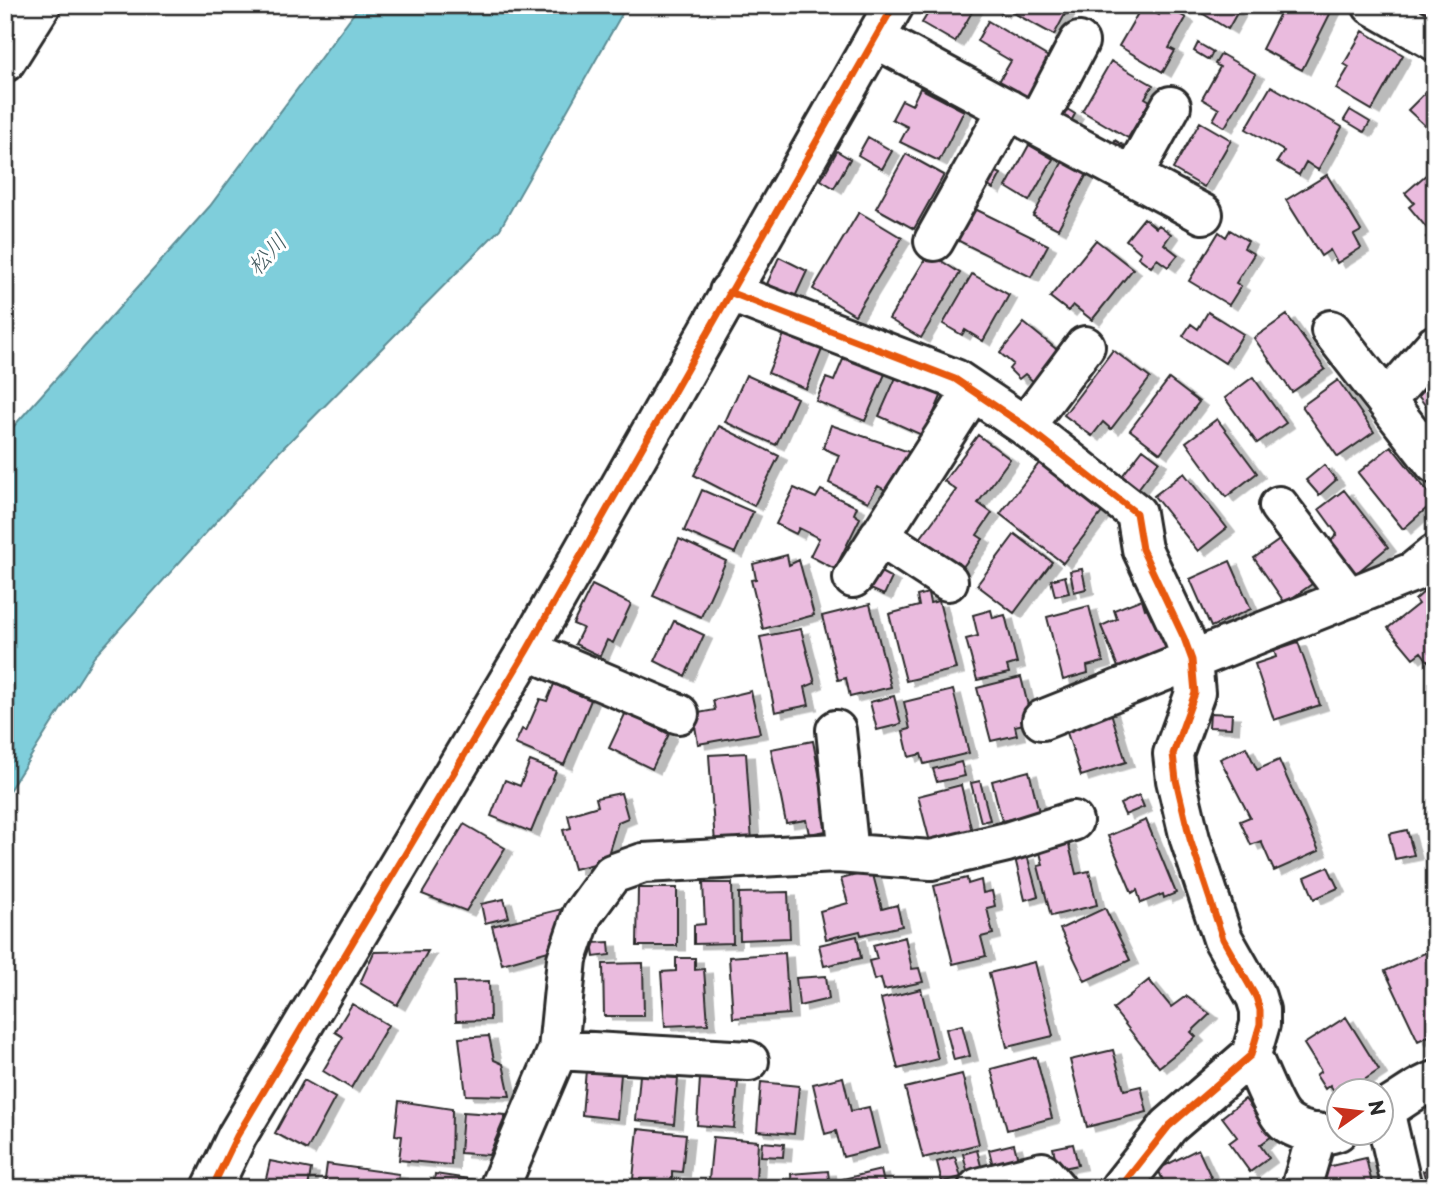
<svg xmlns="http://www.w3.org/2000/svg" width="1440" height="1193" font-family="'Playpen Sans','Klee One',sans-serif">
	<defs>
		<filter id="shadow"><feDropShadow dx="8" dy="4.5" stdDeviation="0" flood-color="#0004"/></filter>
	</defs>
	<rect width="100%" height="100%" fill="#fff"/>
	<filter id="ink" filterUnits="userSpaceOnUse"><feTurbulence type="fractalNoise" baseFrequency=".0143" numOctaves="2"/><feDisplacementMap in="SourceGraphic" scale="14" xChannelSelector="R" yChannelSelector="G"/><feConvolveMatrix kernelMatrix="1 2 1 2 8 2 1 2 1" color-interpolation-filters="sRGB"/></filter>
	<g filter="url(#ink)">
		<!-- water -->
		<path fill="#7fcedb" stroke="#5d8d95" stroke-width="2" d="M360 5H627L500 229 279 452 94 657 5 797V436L210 206Z"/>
		<!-- building -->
		<path fill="#eabbde" stroke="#2b2b2b" stroke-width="2" filter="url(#shadow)" d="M933 5H976L955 42 922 23Z
			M988 5H1006L1001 13Z
			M1016 5H1070L1054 35 1012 12Z
			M1150 5 1148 9 1159 15 1164 5 1186 18 1169 48 1175 51 1163 72 1119 46 1141 8 1137 5Z
			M1193 5H1226L1237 13 1228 29 1192 7Z
			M1284 5H1328L1333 8 1302 70 1262 49Z
			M1410 5H1435V22Z
			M988 21 1050 58 1025 101 997 85 1011 61 977 41Z
			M1363 31 1403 55 1372 110 1336 89 1349 67 1344 64Z
			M1198 43 1213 52 1209 60 1194 51Z
			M1221 54 1256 74 1225 127 1213 120 1219 109 1202 99 1220 67 1215 64Z
			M1111 61 1153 85 1145 98 1150 101 1128 138 1082 111Z
			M1435 83V135L1408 110Z
			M1271 86 1342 127 1318 170 1306 162 1299 175 1277 162 1284 151 1246 129Z
			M920 88 964 111 939 161 900 142 908 127 892 119 902 100 912 105Z
			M1064 107 1075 114 1068 127 1056 120Z
			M1350 110 1370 122 1364 132 1344 120Z
			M1200 122 1231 140 1204 187 1173 169Z
			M868 137 892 151 882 169 858 155Z
			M1115 140 1126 147 1122 154 1111 148Z
			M1029 145 1053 159 1029 201 1006 187Z
			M837 151 850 159 834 188 821 180Z
			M906 154 944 175 914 229 876 208Z
			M1063 161 1087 174 1058 229 1033 216Z
			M1435 167V246L1426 237 1431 233 1409 207 1414 203 1405 193Z
			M993 170 1001 174 993 189 985 184Z
			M1327 175 1361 231 1354 235 1361 248 1337 263 1330 250 1321 256 1286 200Z
			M971 207 1048 245 1031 277 955 239Z
			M859 212 902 238 855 315 813 289Z
			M1144 218 1156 228 1159 225 1171 234 1164 244 1178 255 1168 267 1157 259 1151 267 1138 257 1141 253 1126 240Z
			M1230 230 1248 241 1244 248 1254 254 1236 283 1241 286 1229 305 1189 281 1219 232 1226 237Z
			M1096 240 1133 269 1092 320 1073 305 1068 311 1050 297Z
			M929 253 960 273 921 338 889 319Z
			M779 257 807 271 795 297 767 284Z
			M972 274 1009 295 983 341 965 330 962 335 943 324Z
			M1208 312 1243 334 1225 363 1183 336 1191 324 1198 329Z
			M1287 315 1325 369 1292 392 1254 338Z
			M1024 323 1061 353 1035 383 1025 374 1019 379 1009 369 1013 364 1000 353Z
			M785 332 823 347 806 389 768 373Z
			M1113 350 1150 378 1111 429 1103 422 1092 436 1064 415Z
			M844 357 885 374 865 421 816 401 826 378 834 381Z
			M1435 371V419L1412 387Z
			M746 375 797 398 776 445 725 422Z
			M897 375 942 394 924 436 879 416Z
			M1253 377 1286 423 1257 443 1225 398Z
			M1169 379 1199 402 1160 453 1130 430Z
			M1338 380 1374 432 1338 457 1302 406Z
			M1217 419 1257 473 1226 497 1186 442Z
			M831 425 912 453 887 491 878 486 868 502 829 483 839 455 823 448Z
			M719 426 779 456 754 506 694 475Z
			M978 435 1010 459 978 503 992 513 977 535 983 539 960 571 919 540 956 490 944 481Z
			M1391 446 1435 501 1403 529 1358 473Z
			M1143 449 1159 461 1135 493 1119 480Z
			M1040 462 1103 511 1063 563 1000 514Z
			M1324 465 1336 480 1319 495 1306 480Z
			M1184 473 1227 528 1198 551 1154 496Z
			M794 488 816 498 821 490 857 507 854 514 860 518 835 569 810 556 819 538 799 528 796 534 776 524Z
			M702 490 753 512 735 553 684 531Z
			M1344 490 1388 547 1353 576 1327 546 1337 534 1319 509Z
			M1015 534 1052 562 1014 613 977 585Z
			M679 539 726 561 701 617 653 596Z
			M1281 539 1312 584 1285 603 1254 558Z
			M787 555 789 565 799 560 814 615 763 629 751 580 756 579 753 564Z
			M1230 561 1251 609 1211 627 1190 579Z
			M875 569 892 578 884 595 866 587Z
			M1082 569 1086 589 1074 592 1070 571Z
			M1065 576 1069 593 1055 596 1051 580Z
			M592 585 631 604 613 643 607 640 600 656 575 644 583 628 573 624Z
			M1426 590 1435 601V663L1432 666 1421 652 1413 658 1388 628 1418 604 1415 600Z
			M928 593 930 603 939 601 956 669 906 681 889 614 919 606 917 596Z
			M1142 599 1145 609 1152 606 1170 652 1120 672 1101 626 1117 619 1114 610Z
			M870 604 891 687 850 697 846 678 838 680 822 616Z
			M1089 606 1103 662 1087 666 1088 673 1063 680 1047 617Z
			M991 610 993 618 1005 615 1017 663 1007 666 1009 673 977 680 966 639 978 636 973 615Z
			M674 621 704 635 685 676 655 661Z
			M801 629 815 683 805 687 809 705 775 712 760 637Z
			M1298 642 1320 705 1274 720 1255 664 1276 657 1274 650Z
			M1021 677 1032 722 1015 726 1017 735 991 741 977 688Z
			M554 684 591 700 564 765 515 744 522 729 526 731 540 699 547 701Z
			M953 690 969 753 924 764 921 754 909 757 903 731 910 729 904 702Z
			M751 691 760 733 698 744 693 714 715 710 713 700Z
			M894 696 901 724 877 730 870 702Z
			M1109 706 1126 762 1081 776 1063 720Z
			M626 712 669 734 652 769 609 748Z
			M1210 713 1232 714 1231 728 1209 727Z
			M813 741 827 816 823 817 826 831 809 834 806 820 786 823 771 749Z
			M1246 747 1257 770 1279 760 1319 851 1274 871 1261 841 1251 845 1240 821 1250 817 1220 759Z
			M746 753 752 842 715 844 709 755Z
			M530 761 556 771 531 832 491 816 505 780 520 786Z
			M961 762 965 776 937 782 933 769Z
			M1029 771 1039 812 1002 821 992 781Z
			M980 781 990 820 981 822 971 783Z
			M961 785 972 832 930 842 918 796Z
			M621 793 628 818 618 822 606 861 574 869 563 830 571 828 568 815 598 806 596 798Z
			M1139 795 1144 807 1125 815 1120 804Z
			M1146 820 1176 893 1164 898 1163 894 1141 903 1137 890 1132 893 1108 836Z
			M464 824 505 848 466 911 422 894Z
			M1407 830 1414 855 1395 859 1389 834Z
			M1068 841 1076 874 1089 871 1097 905 1051 916 1038 866 1043 865 1039 848Z
			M1027 855 1038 896 1025 900 1015 858Z
			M1328 867 1338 888 1314 899 1305 877Z
			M872 871 882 909 897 905 902 926 861 935 860 931 826 939 820 911 848 903 841 879Z
			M967 878 968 884 981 880 983 893 992 891 995 906 987 908 993 934 981 937 986 956 953 964 934 886Z
			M703 883H732L733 943 694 944V925L705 924Z
			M638 888H677V946H637Z
			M788 892 790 938 740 940 739 893Z
			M504 899 509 917 485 923 481 904Z
			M1105 908 1130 960 1085 981 1060 929Z
			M562 909 552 950 502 964 492 926Z
			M857 936 861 958 824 966 819 945Z
			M905 937 912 969 919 968 923 982 884 990 881 978 874 980 869 961 877 959 873 945Z
			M609 942 610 955 594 957 592 943Z
			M428 951 397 1005 360 983 374 952Z
			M1427 952 1435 969V1033L1418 1041 1385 971Z
			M785 953 789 1014 733 1018 729 957Z
			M676 958H695V970L704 969 708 1024 665 1026 661 972 676 971Z
			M1035 962 1053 1036 1007 1047 989 973Z
			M643 963 644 1016H604L603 964Z
			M826 976 829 999 799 1006 796 978Z
			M1149 980 1171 1007 1186 996 1210 1014 1191 1032 1196 1037 1159 1067 1113 1009Z
			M489 981 490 1020 456 1021 454 982Z
			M921 989 938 1059 898 1069 881 999Z
			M352 1004 388 1025 351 1088 323 1071 343 1037 335 1032Z
			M1346 1017 1379 1070 1346 1092H1338V1097L1330 1085 1325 1089 1316 1075 1321 1071 1304 1044Z
			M962 1025 970 1056 954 1060 946 1029Z
			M489 1036 494 1060 503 1064 510 1096 466 1095 459 1038Z
			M1113 1050 1124 1090 1141 1086 1147 1112 1087 1127 1070 1060Z
			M1036 1057 1052 1118 1007 1130 991 1069Z
			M586 1070 621 1074 617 1119 582 1115Z
			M962 1074 979 1144 923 1158 905 1088Z
			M640 1075 678 1078 674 1124 636 1120Z
			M843 1077 851 1111 869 1107 879 1148 843 1157 836 1131 825 1134 813 1084Z
			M700 1078 738 1082 734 1128 697 1125Z
			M304 1080 335 1098 307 1150 275 1133Z
			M761 1082 799 1086 794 1134 757 1131Z
			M1245 1099 1272 1136 1260 1145 1269 1158 1250 1172 1229 1143 1237 1137 1222 1117Z
			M399 1101 452 1109 451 1165 399 1160 402 1136 395 1135Z
			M463 1112 506 1115 489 1155 460 1153Z
			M638 1129 686 1134 682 1172 672 1171V1183L633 1179Z
			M713 1137 758 1141 756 1180 739 1182 709 1180Z
			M762 1142 784 1144 783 1157 761 1156Z
			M1014 1144 1019 1164 994 1170 989 1150Z
			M1073 1144 1078 1165 1058 1169 1053 1148Z
			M1198 1149 1216 1188H1166L1158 1169Z
			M977 1150 982 1170 968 1174 963 1154Z
			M955 1157 961 1177 942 1182 937 1162Z
			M1366 1158 1373 1188H1327L1322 1168Z
			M270 1161 311 1169 308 1188H264Z
			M327 1164 399 1174 397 1188 324 1187Z
			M1435 1168V1186L1428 1188 1423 1171Z
			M881 1170 885 1188H845L843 1179Z
			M828 1171 830 1188H792L791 1174Z
			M435 1174 482 1181 481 1188H433Z"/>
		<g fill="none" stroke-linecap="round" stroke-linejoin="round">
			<defs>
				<path id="minor" d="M1372 5 1435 41
					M875 38 1203 214
					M5 62 41 5
					M1036 124 1079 42
					M1132 176 1171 106
					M934 241 1008 109
					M729 292 955 379 1025 426 1136 513 1142 549 1184 638 1192 660 1195 693 1173 754 1176 780 1190 839 1223 939 1256 997 1260 1010V1024L1251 1055 1169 1126 1120 1188
					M1331 330 1435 464
					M1386 401 1435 345
					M1025 426 1085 346
					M1279 506 1349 598
					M879 536 948 581
					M853 578 972 392
					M527 650 679 714
					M1042 720 1413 572 1435 554
					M836 730 849 854
					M558 1050 749 1061
					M1251 1055C1258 1069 1272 1106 1281 1117 1292 1131 1323 1138 1338 1131
					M1384 1110 1402 1188
					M1380 1112C1401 1103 1413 1088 1435 1081
					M212 1188 237 1136 527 650 894 5
					M499 1188 558 1050 567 959 582 915 612 874 643 863 837 853 931 860 1007 842 1073 821
					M978 1188 1042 1172 1056 1188
					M1301 1188 1317 1133"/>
			</defs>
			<!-- minor casing -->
			<use href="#minor" stroke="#2b2b2b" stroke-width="44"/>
			<!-- minor -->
			<use href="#minor" stroke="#fff" stroke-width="38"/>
			<defs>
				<path id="cycleway" d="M729 292 955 379 1025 426 1136 513 1142 549 1184 638 1192 660 1195 693 1173 754 1176 780 1190 839 1223 939 1256 997 1260 1010V1024L1251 1055 1169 1126 1120 1188
					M212 1188 237 1136 527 650 894 5"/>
			</defs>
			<!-- cycleway casing -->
			<use href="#cycleway" stroke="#fff" stroke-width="11"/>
			<!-- cycleway -->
			<use href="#cycleway" stroke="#e8590c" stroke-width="7"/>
		</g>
	</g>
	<g text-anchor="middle" stroke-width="6" stroke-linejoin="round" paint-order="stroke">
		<!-- water labels -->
		<g font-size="23" font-style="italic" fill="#445c60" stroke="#fff">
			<text transform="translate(267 254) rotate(-47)" y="8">松川</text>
		</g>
	</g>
	<!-- margin -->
	<rect width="1440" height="1193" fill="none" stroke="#fff" stroke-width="28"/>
	<rect x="14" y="14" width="1412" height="1165" fill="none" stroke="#2b2b2b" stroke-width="2.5" filter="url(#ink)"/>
	<!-- north arrow -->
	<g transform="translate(1360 1112) rotate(76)"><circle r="33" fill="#ffffff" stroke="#aaaaaa" stroke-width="2"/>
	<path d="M0-5L12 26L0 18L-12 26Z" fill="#c8321e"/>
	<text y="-10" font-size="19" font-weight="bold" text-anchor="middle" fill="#2b2b2b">N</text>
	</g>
</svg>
